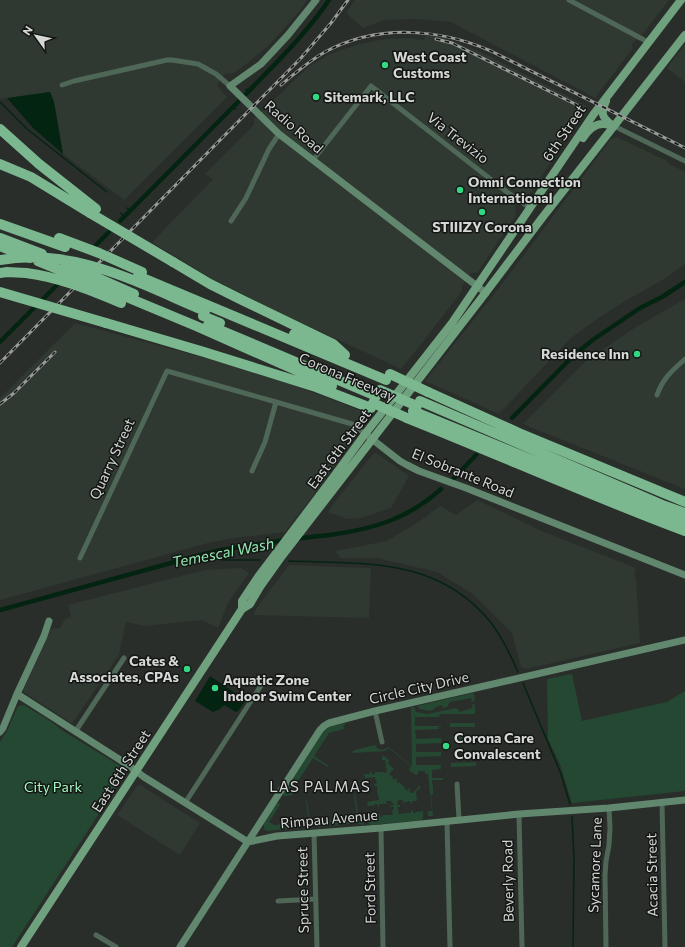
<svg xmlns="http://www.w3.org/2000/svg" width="685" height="947" font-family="Commissioner,sans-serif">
	<rect width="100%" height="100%" fill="#2a2e2b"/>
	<!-- built -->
	<path fill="#2f3831" d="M0 0H307L298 13 269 45 249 62 234 73 225 74 217 85 227 97 124 200 63 154 54 102 50 92 0 99Z
		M355 0H669L645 31 632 44 633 48 595 98 451 22 415 19 384 20 363 28 346 13Z
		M426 34 443 38 483 53 587 106 531 193 524 195 515 206 516 215 478 272 470 274 462 286V291L422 343 401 369 276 311 213 279 153 243 157 237 213 179 205 174 254 125V119L308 67 330 54 359 44 386 39 408 38 424 40Z
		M685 44V82L667 68Z
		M617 137 667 161 669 164 685 172V264L666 278 627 300 600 317 571 338 499 414 425 381 502 284 611 139Z
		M685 299V489L523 424 586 361 636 327Z
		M75 323 216 361 286 382 372 415 367 419 361 420 350 435V440L344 452 325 480 285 532 234 538 208 543 0 600V398Z
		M376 453 409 476 391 508 361 518 347 519 328 512 334 503 373 454Z
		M477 500 544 532 636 568 634 573 636 579 640 643 526 669 521 667 512 633 473 594 437 572 377 558H341L335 551 387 541 420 521 440 506 456 515Z
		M289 565 371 568 369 618 253 615 258 606Z
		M241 568 249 573 228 603 218 628 202 620 144 626 126 622 119 655 73 722 71 723 24 692V689L51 629 60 628 65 619 71 617 68 605 205 570Z
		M140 785 200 823 180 855 117 815 137 786Z"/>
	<!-- green -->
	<path fill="#254832" d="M572 674 582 721 667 702 685 691V791L572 803 560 764 548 739 547 679Z
		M473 693 474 695 475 700 472 702 471 701 472 699 471 698 450 702 447 707 442 708 443 706 441 705 436 707 433 710H432L430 711 420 709 417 706Z
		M473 704 475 705V714H440L439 717H415V726H441V727H438L439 729 415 730 416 739 441 738V743L416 744V752H441V756L416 757V765H441V769L432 770V778H443V780H432L433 788V794L431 795 433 816H428V811H432L428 774H425V771H418V774L416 775 409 770 411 766 388 748 385 751 351 753 355 750 375 745C378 751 383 751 388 747L412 766 411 707H414L416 712 427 714 456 708 460 712 472 708 473 707 472 705Z
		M24 705 50 721 63 731 125 769 126 772 12 947H0V742L7 731 18 706Z
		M345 723V725H343L344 729 329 733 314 756 329 766 328 767 313 758 292 790 293 795 287 796H284L283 793 322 732 332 725Z
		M450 723H475V727H450Z
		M452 736H476V740L453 741Z
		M384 756 389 760 388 764 394 769 389 774 393 777 392 778 394 780 396 778 397 779 396 781 398 783 399 782 405 788V789L407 791 409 788 410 789 409 791 411 793H413L420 785V789L417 790 416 793 417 801H412V804H411L410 801 403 803V800H398L397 805H400V807H397L399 814 408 813H411V811L413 810V813H416V812L423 811V817L422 820 371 825 368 822 367 817H374L375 816 376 817H378V814H380V817L383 816V815H393L392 811 394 809V807H390V806L394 805 391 801H386V804H379V807H378L377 804H374V806L370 805V806H368L367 802 379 800V797H378L377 789H378L377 786H375L374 784H377L375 777 365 778 364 774H370V771H371L372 774H375V772H383L384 773 387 772 385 760H382V757Z
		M476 762V766L451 767V763Z
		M354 795H355L359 819H364V825L355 823 318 827V821L345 818V820L349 819V818L357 816Z
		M306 801H307L311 827 267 831 266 830H264V826L263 825 276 804 281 803 269 822 274 825 309 821Z"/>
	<!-- water -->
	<path fill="#042412" d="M50 92 54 102 63 154 33 128 7 98Z
		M210 676 246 700 238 711 236 712 224 705 220 709 213 712 195 701Z"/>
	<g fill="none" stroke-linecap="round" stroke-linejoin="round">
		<!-- stream -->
		<path stroke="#042412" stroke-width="1.5" d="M246 89 248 92
			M0 102 27 129 107 192
			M234 108 236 109
			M127 208 130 211
			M121 213 124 217
			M200 555 224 560H260
			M289 561C366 564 439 557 492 624 503 639 511 656 518 672
			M523 683 561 774 570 804
			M572 817 574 858 573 947"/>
		<!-- canal -->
		<path stroke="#042412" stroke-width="4.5" d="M246 94C275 64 306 34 329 0
			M120 221 238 102
			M96 245 109 232
			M42 300 57 285
			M0 342 35 307
			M512 418 574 355 594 339 640 308 662 297 685 282
			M454 478 476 455
			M296 539C308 537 319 536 330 535 373 529 408 519 441 489
			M0 610 200 555 221 550 285 540"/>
		<!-- street -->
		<path stroke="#4f6757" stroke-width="5" d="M569 0 648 42
			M62 85 74 81 145 65 167 60H172L198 64 216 74 230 86
			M614 126 685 161
			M313 160 371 86 507 192 530 208
			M231 221 246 198 269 149 279 134
			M657 395C663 378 673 370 685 359
			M252 471 265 442 276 402
			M80 558 167 371 276 402 352 424 365 434
			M375 711 382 742
			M75 732 124 658
			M457 784 459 820
			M662 802 665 947
			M185 803 262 684
			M519 814 522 947
			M447 821 450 947
			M381 828 383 947
			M314 833 317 947
			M278 901 316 899
			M96 935 116 947
			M606 947 605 875 606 861 609 845 610 828 609 808"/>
		<!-- secondary -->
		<path stroke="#61886e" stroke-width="7" d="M316 0 288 35 261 64 230 86 279 134 486 293
			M368 436 400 461 407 465 419 471 466 488 685 575
			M17 694 128 765 144 777 248 842 277 836 381 828 519 814 609 808 685 800
			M0 732 3 728 17 694 44 636 49 621
			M180 947 320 730 324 726 329 723 375 711 685 640"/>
		<!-- primary -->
		<path stroke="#6fa17f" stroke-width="8" d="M606 101C601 113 601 117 612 125
			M583 138C587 131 595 123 604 124 608 124 611 126 614 126
			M242 609V601L258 577 332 479 365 434 452 323 593 115 681 0
			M21 947 242 609 250 604 260 587 282 556 480 300 542 218 614 126 685 35"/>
		<!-- highway -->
		<path stroke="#7bb88f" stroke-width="10" d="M0 129 39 164 96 209
			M0 164 31 177 90 213
			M0 224 65 247
			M0 238 42 254
			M0 246 30 258
			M173 262 210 284 242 300 333 344 345 355
			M0 273 7 272 26 273
			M138 276 386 380
			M124 296 196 326 332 386
			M203 316 220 323
			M106 323 204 352 316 387 371 408
			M208 325 376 396
			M294 334 333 350
			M428 392 519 433 685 502
			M420 401 665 506 685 513
			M413 411 685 523
			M407 418C500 455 591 496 685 531"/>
		<defs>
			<path id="rail" d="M436 39 452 43 577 105
				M281 85C295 73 309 61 325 52 377 24 438 28 491 51L685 148
				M0 363 301 58 331 23 348 0
				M0 404 14 393 55 352"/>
		</defs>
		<!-- rail casing -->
		<use href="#rail" stroke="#989b99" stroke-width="3"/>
		<!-- rail -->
		<use href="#rail" stroke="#141614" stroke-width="1.5" stroke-dasharray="4.5" stroke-linecap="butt"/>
		<!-- highway-bridge -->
		<path stroke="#7bb88f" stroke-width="10" d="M90 213 173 262
			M59 238 99 253 142 272
			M0 260C75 247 138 283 205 311
			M38 261 121 295
			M66 264 134 294
			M26 273C59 277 90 290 121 303
			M0 292 106 323
			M390 374 428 392
			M380 390 417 406
			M373 403 407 418"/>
	</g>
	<!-- markers -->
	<g fill="#33d882" stroke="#141614" stroke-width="1.5">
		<circle cx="385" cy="65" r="4"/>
		<circle cx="316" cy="97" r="4"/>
		<circle cx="460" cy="190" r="4"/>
		<circle cx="482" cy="212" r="4"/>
		<circle cx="637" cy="354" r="4"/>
		<circle cx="187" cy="669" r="4"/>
		<circle cx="215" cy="688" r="4"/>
		<circle cx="446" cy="746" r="4"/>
	</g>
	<g text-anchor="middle" stroke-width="3" stroke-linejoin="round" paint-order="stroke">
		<!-- poi labels -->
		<g font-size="14" font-weight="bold" fill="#d5d8d6" stroke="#141614" text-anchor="start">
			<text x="393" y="62">West Coast<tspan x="393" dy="16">Customs</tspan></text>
			<text x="324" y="102">Sitemark, LLC</text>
			<text x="468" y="187">Omni Connection<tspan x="468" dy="16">International</tspan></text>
			<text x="482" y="232" text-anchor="middle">STIIIZY Corona</text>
			<text x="629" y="359" text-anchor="end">Residence Inn</text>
			<text x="179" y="666" text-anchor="end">Cates &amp;<tspan x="179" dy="16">Associates, CPAs</tspan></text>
			<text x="223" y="685">Aquatic Zone<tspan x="223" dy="16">Indoor Swim Center</tspan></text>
			<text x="454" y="743">Corona Care<tspan x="454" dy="16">Convalescent</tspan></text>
		</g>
		<!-- street labels -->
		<g font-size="14" fill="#d5d8d6" stroke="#141614">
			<text transform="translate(294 127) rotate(41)" y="5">Radio Road</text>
			<text transform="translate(564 133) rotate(-56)" y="5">6th Street</text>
			<text transform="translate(458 138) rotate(38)" y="5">Via Trevizio</text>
			<text transform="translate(347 377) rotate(23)" y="5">Corona Freeway</text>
			<text transform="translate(339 449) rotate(-53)" y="5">East 6th Street</text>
			<text transform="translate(112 459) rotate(-65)" y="5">Quarry Street</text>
			<text transform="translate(463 473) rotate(22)" y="5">El Sobrante Road</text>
			<text transform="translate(419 688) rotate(-13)" y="5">Circle City Drive</text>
			<text transform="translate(121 771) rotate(-57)" y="5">East 6th Street</text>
			<text transform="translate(329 819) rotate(-5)" y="5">Rimpau Avenue</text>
			<text transform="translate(595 865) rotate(-88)" y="5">Sycamore Lane</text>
			<text transform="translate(652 875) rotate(-91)" y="5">Acacia Street</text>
			<text transform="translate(508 881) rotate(-91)" y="5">Beverly Road</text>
			<text transform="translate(370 888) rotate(-91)" y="5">Ford Street</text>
			<text transform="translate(303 890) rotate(-91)" y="5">Spruce Street</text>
		</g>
		<!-- park labels -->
		<g font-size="14" fill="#a2f9c0" stroke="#141614">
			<text x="53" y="792">City Park</text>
		</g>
		<!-- water labels -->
		<g font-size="15" font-style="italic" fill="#92e9b1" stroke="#141614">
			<text transform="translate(223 553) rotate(-11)" y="5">Temescal Wash</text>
		</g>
		<!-- neighbourhood labels -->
		<g font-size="15" letter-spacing="1" fill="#d5d8d6" stroke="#141614">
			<text x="320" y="792">LAS PALMAS</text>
		</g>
	</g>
	<!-- north arrow -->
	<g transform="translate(36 36) rotate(303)" stroke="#141614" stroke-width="3" paint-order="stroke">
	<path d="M0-3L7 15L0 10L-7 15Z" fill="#d5d8d6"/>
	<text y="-6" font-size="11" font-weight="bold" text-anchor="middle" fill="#d5d8d6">N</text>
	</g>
</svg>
